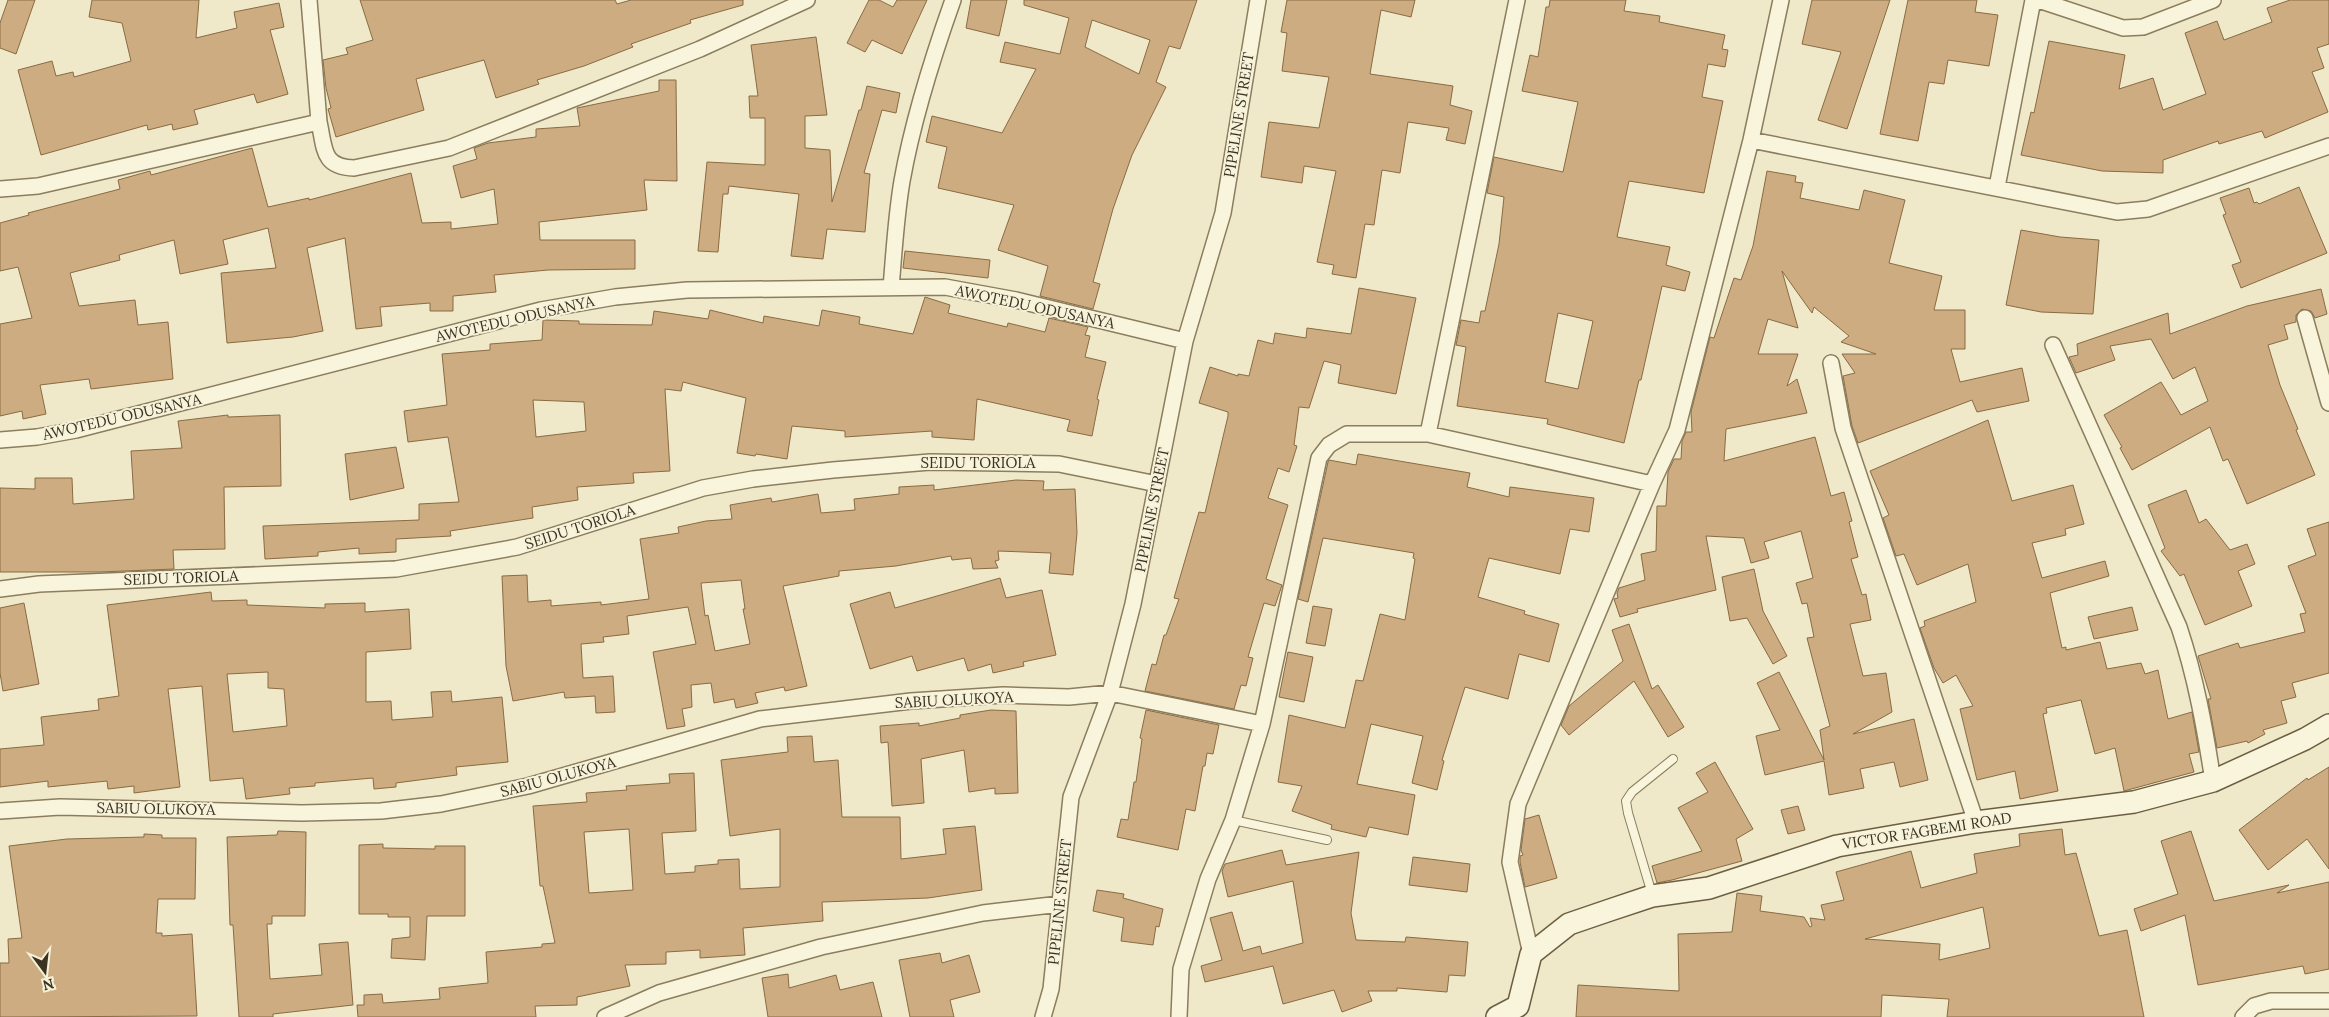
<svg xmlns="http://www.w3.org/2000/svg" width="2329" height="1017" font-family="Lora,serif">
	<rect width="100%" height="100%" fill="#efe9c9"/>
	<!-- building -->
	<path fill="#ccac80" stroke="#8a6b43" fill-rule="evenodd" d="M8 0H35L16 54 0 48V23Z
		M92 0H199L196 38 237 28 234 12 279 3 284 27 270 30 288 94 257 103 254 94 194 110 198 124 173 130 172 124 148 130 147 125 41 155 18 70 52 61 56 76 73 72 74 77 131 61 122 23 89 17Z
		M360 0H615L617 4 631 0H743V5L690 20 691 23 631 44 633 47 584 66 537 80 539 84 496 98 484 60 416 79 424 110 336 137 328 109 331 108 326 88 323 60 348 54 346 48 373 40Z
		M869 0H879L893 7 897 0H927L902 54 872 40 865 52 847 43Z
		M971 0H1007L999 36 966 28Z
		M1024 0H1197L1180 49 1169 46 1156 82 1166 87 1132 155 1113 209 1093 282 1100 284 1093 309 1040 296 1048 266 998 250 1014 205 938 188 947 147 926 142 932 116 1002 133 1036 69 1000 62 1005 42 1060 54 1069 18 1024 5ZM1092 20 1150 40 1139 74 1085 47Z
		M1287 0H1415L1411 17 1381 10 1370 74 1453 86 1450 105 1472 111 1465 144 1446 140 1449 128 1408 122 1400 173 1382 170 1374 225 1365 224 1356 278 1332 274 1334 265 1317 262 1336 171 1304 166 1302 183 1261 177 1269 122 1319 128 1329 77 1282 71 1287 33 1281 32Z
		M1550 0H1626L1624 11 1660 16 1659 22 1725 35 1722 49 1728 50 1725 67 1708 64 1702 97 1723 101 1704 193 1629 181 1617 237 1670 247 1666 265 1690 272 1685 291 1662 286 1641 380H1639L1624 443 1547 424 1548 419 1457 406 1466 347 1456 345 1461 320 1479 323 1481 311H1485L1499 244 1504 197 1487 193 1494 157 1563 172 1578 102 1522 91 1530 55 1538 57 1546 7H1549ZM1558 313 1593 321 1578 389 1545 382Z
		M1812 0H1890L1847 129 1818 120 1841 52 1802 44Z
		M1908 0H1977L1975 12 1998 15 1989 66 1948 60 1944 84 1929 82 1918 141 1880 134Z
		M2290 0H2329V44L2317 48 2324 68 2312 72 2328 112 2265 138 2262 131 2219 144 2218 141 2163 160V173L2102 171 2021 155 2031 112 2034 113 2049 41 2125 55 2119 89 2153 78 2163 110 2206 94 2185 33 2217 21 2224 40 2272 22 2267 8Z
		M816 37 827 115 805 116V148L830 150 832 202 859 110H861L867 86 900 93 896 113 882 110 864 173 870 174 865 232 827 229 823 259 791 256 799 194 729 186 728 194H723L718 252 698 251 707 162 765 165V118H750L749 96H758L751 45Z
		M659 80H676L677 181 644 180 647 210 539 222 540 240H635V269L548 270 494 275 496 292 453 296V311H430V303L380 307 382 326 356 329 345 238 307 248 323 331 293 337 227 343 221 273 276 268 268 228 223 240 228 264 180 274 174 240 119 255 120 260 70 273 79 306 135 300 138 325 168 322 173 379 91 389 89 379 40 385 46 414 23 419 22 411 0 416V324L32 318 18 267 0 271V223L29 215 28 213 120 189 118 180 150 171 151 175 252 148 268 207 309 198V200L411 173 422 223 451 222V229L498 224 494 189 461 198 453 166 477 159 474 148 488 143 536 137V129L580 126 577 108 659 91Z
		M1767 171 1796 176 1795 182 1803 183 1800 198 1859 210 1864 190 1905 200 1889 263 1942 276 1934 310H1965V349H1951L1960 382 2022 368 2029 401 1977 412 1972 400 1858 443 1852 426 1843 376 1855 373 1842 354H1876L1841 342 1849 336 1814 307 1812 313 1782 271 1798 328 1768 319 1758 354H1798L1787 386 1797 379 1807 413 1726 429 1724 461 1815 437 1831 496 1844 492 1852 521 1849 522 1858 557 1851 559 1862 595 1866 594 1871 620 1850 624 1863 676 1886 673 1892 712 1853 734 1914 719 1928 780 1900 787 1894 762 1860 769 1864 788 1829 795 1824 761 1765 775 1756 736 1780 730 1757 683 1779 672 1824 760 1820 730 1830 726 1807 638 1814 637 1807 603 1802 604 1796 583 1813 578 1801 531 1764 542 1769 558 1751 563 1744 538 1706 536 1716 590 1637 609 1638 612 1620 617 1614 599 1618 598 1617 593 1619 588 1645 580 1641 554 1656 551 1657 506H1666L1668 472 1674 459H1681L1682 441 1686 432H1692L1691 412 1710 337 1714 338 1734 278 1741 280 1753 246Z
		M2299 187 2327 253 2241 288 2232 265 2241 262 2223 215 2226 214 2220 198 2249 188 2254 203 2257 202 2259 204Z
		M2021 230 2060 237 2099 240 2093 314 2041 312 2006 305Z
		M905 251 990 260 988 278 903 268Z
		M1359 288 1416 298 1396 394 1338 383 1341 365 1324 361 1309 408 1299 407 1294 445 1297 446 1289 472 1278 468 1268 498 1288 505 1266 579 1282 585 1275 606 1264 603 1248 657 1253 658 1246 686 1241 685 1234 709 1145 691 1152 664 1156 665 1164 635H1166L1179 599 1174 598 1199 512 1205 513 1228 416V412L1199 403 1210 367 1238 376V374L1249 376 1258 340 1273 344 1275 333 1306 338 1307 328 1351 334Z
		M2321 289 2327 314 2315 318 2311 311 2302 309 2296 315V322L2284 325 2288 339 2268 345 2280 385 2298 429 2296 430 2315 475 2247 504 2228 459 2223 461 2210 427 2132 470 2120 448 2122 447 2104 415 2161 382 2181 415 2208 401 2195 367 2173 379 2151 339 2110 346 2115 360 2076 373 2069 357 2078 355 2077 344 2168 313 2170 334 2247 306Z
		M925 297 950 305 948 313 1007 327 1008 323 1045 332 1049 318 1088 327 1085 335 1090 336 1085 357 1106 362 1097 399 1099 400 1092 436 1067 431 1070 420 977 399 974 440 932 437V431L845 437V431L792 426 787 459 756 454 755 456 737 453 746 398 683 382 681 391 665 389 670 471 633 473 634 483 577 487 578 500 532 507 533 518 450 531 451 536 396 539V552L359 554V548L318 552V556L265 559 263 526 419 520V504L459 502 448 437 408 442 404 411 447 405 442 354 490 350V344L542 340 543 320 579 321V324L652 325 654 311 708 319 710 310 763 323 764 316 819 326 822 310 860 317 859 324 913 334ZM533 400 584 402 586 431 536 437Z
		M228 415V417L280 415 281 486 224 487 225 549 173 550 174 569 100 572H0V488L35 489V478H72L73 504 134 499 131 451 182 448 178 421Z
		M1988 420 2012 501 2073 485 2084 524 2065 529 2066 535 2032 543 2042 578 2105 561 2109 576 2050 593 2062 648 2066 647V650L2100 642 2107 669 2141 663 2145 674 2158 670 2168 719 2192 712 2199 752 2189 754 2194 772 2124 791 2115 748 2095 754 2081 700 2046 708 2047 713 2043 714 2058 791 2020 799 2015 771 1977 780 1960 709 1973 706 1956 675 1943 683 1934 668 1920 628 1925 626 1924 621 1976 602 1968 564 1917 585 1904 554 1896 556 1883 518 1889 515 1870 471Z
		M396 447 404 488 350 500 345 454Z
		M1358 454 1470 473 1467 487 1509 497 1510 487 1594 498 1589 532 1570 529 1560 574 1489 558 1478 597 1525 611 1524 614 1559 624 1549 662 1519 654 1508 699 1465 687 1442 760 1444 761 1437 790 1412 783 1423 736 1371 724 1357 784 1415 795 1408 835 1369 827 1366 837 1331 829 1332 825 1292 811 1302 786 1278 782 1289 715 1345 728 1356 680 1363 681 1380 614 1405 620 1415 559 1413 558 1414 553 1323 538 1308 602 1298 599 1328 462 1329 460 1356 465Z
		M1016 480 1044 481 1043 490 1075 489 1077 533 1073 575 1049 573 1051 553 998 551 999 560 995 561 998 568 973 569 971 558 952 560 951 556 896 566 839 571V576L783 586 807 686 785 691 784 687 755 693 758 703 736 708 734 699 714 703 711 683 691 685 692 707 682 709 685 726 667 729 653 652 696 644 688 607 627 616 629 634 603 637 604 642 581 644 583 678 613 676 615 712 596 713 595 696 565 698 564 692 513 701 506 666 502 576 527 575 528 602 551 600V606L601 602V605L649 599 640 539 679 533 678 527 706 521 732 519 730 505 771 498 772 502 818 494 821 513 855 510 854 499 899 494V487L934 485V490ZM741 580 745 609H743L750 644 715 651 708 615 705 616 701 583Z
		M2186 490 2199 523 2206 519 2230 550 2247 544 2255 564 2238 571 2252 606 2205 625 2184 574 2180 576 2161 551 2165 548 2148 505Z
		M2329 522V673L2292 683 2296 697 2281 701 2287 723 2263 730 2265 734 2248 743 2247 741 2217 748 2208 699H2211L2198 656 2238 643 2240 648 2305 632 2300 614 2306 613 2288 566 2316 555 2307 529Z
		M1754 569 1763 611 1787 656 1773 664 1747 618 1730 621 1722 577Z
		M1000 578 1006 598 1042 590 1056 655 1023 662 1024 666 993 673 991 664 968 671 964 658 917 671 912 656 870 669 850 604 890 592 895 608Z
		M211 592 212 601 247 600V605L325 608V604L365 603V612L409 609 411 649 366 652V702L391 701 392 720 433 717 431 692 451 691 452 702 502 697 508 762 456 767 457 775 396 783V787L374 789 373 778 315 783V786L289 788 290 794 246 799 243 778 210 781 202 686 168 689 180 787 134 793V786L108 789 107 781 48 787V781L0 787V749L44 745 41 717 99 710 98 699 119 696 107 605ZM268 672V688L284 689 287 726 233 732 227 674Z
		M24 603 39 684 3 691 0 673V608Z
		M1313 606 1332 609 1325 646 1306 643Z
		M2132 607 2138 630 2094 639 2088 617Z
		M1629 624 1652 689 1658 685 1684 727 1668 737 1634 681 1569 735 1561 725 1569 706 1623 661 1612 630Z
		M1288 652 1313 657 1304 702 1279 697Z
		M991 710 1016 711 1018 793 995 794V788L969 792 964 750 921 759 924 803 892 806 888 742 881 743 880 726 919 723V726L960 718V715Z
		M1146 710 1219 725 1213 754 1207 753 1205 766H1203L1195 811 1186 809 1178 850 1117 837 1121 819 1128 820 1134 782H1136L1142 739 1140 738Z
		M812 736 814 762 838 760 842 817H900L901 859 946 854 943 829 975 826 982 890 928 898 822 902 823 921 743 928 745 955 700 958V950L666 952V964L625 965 630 986 577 997V1005L535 1006 536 1017H358L357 1005H364V995L382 994 383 1003 440 999 439 988 488 983 486 952 542 947V944L555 943 543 886H540L533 806 587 802 586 793 627 790 626 786 670 783 669 774 694 773 696 831 662 833 665 874 695 872V866L718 864V860L739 859 740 889 780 887V829L730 836 721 760 788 752 787 737ZM629 829 633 890 589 893 584 832Z
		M1715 762 1753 829 1736 839 1742 861 1672 880 1657 883 1652 866 1702 851 1678 808 1708 792 1696 773Z
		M2329 767V869L2307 839 2268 870 2239 830 2307 778 2308 780Z
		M1798 806 1805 830 1788 834 1781 810Z
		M1539 815 1557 878 1525 887 1520 862V856L1523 855 1521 850 1525 819Z
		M2062 829 2065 855 2076 853 2099 936 2127 930 2144 1017H1947L1949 999 1882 995 1881 1017H1576L1578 985 1679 991 1678 934 1732 932 1737 893 1762 896 1760 911 1804 917 1810 927 1812 926 1810 918 1825 920 1821 905 1844 900 1836 872 1911 851 1921 888 1977 873 1974 854 2020 846 2019 834ZM1983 907 1990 948 1939 960 1940 944 1865 939Z
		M278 831 306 832 305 916H272V924H267L270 979 322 975 319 944 348 942 353 1005 273 1014V1017H239L233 925H230L227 837 277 835Z
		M2191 831 2214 901 2289 885 2277 893 2329 882V969L2305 974 2303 966 2198 985 2185 915 2141 931 2134 909 2178 894 2161 841Z
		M144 834 162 835V838H196L195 899H158L156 933H162V936L192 934 197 1016 0 1017V963H9L8 939 22 938 9 846 67 839 144 837Z
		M383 844V848L435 849V846H465V916H427L425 960 391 958 392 939 410 937V917H388V914H359V845Z
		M1282 850 1286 865 1359 852 1351 913 1356 940 1405 942 1406 937 1468 942 1465 976 1449 975 1447 992 1397 988V991H1368L1372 1001 1342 1012 1334 990 1283 1004 1273 966 1205 982 1201 966 1222 960 1210 918 1232 912 1243 951 1260 946 1262 954 1303 943 1293 881 1228 897 1222 871 1225 864Z
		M1413 857 1470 864 1467 892 1409 885Z
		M1097 890 1124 894 1123 898 1163 909 1159 927 1156 926 1153 945 1121 941 1124 918 1093 911Z
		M940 953 942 963 969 955 980 992 950 1000 954 1017H910L899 960Z
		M788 974 789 988 836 975 840 990 873 982 882 1017H768L762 978Z"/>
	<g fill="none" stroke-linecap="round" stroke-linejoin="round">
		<defs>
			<path id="lane" d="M1233 820 1327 840
				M1652 894 1628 813 1626 801 1632 792 1673 759"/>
			<path id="street" d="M309 0 319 122
				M2038 0 2123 28 2143 27 2213 0
				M1751 140 2117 212 2148 209 2329 146
				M1997 187 2033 0
				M0 189 38 186 319 122C325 149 322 167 354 168L449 148 700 49 807 0
				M891 288C894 253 896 216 902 181 913 119 932 59 953 0
				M2305 318 2329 403
				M2053 345 2179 627C2196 678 2205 729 2213 781
				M1831 363 1843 428 1976 822
				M1428 434 1517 0
				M0 440 37 437 76 430 541 310 615 297 687 290 945 287 1016 300 1185 341
				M0 589 39 584 396 569 517 547 703 488 753 479 833 470 930 462 1059 464 1157 484
				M0 811 60 807 302 813 381 811 441 804 528 786 760 719 911 701 1003 695 1069 697 1110 693 1262 724
				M1531 954 1510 862 1518 804 1652 484 1677 430 1751 140 1781 0
				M605 1017 659 993 821 947 983 913 1060 904
				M1043 1017 1051 989 1071 797 1110 693 1133 604 1185 341 1223 213 1258 0
				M1179 1017 1181 969 1208 879 1233 820 1262 724 1319 458 1329 445 1347 434H1428L1652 484
				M2243 1017 2254 1006 2271 1001H2329"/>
			<path id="secondary" d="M1497 1017 1518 1006 1531 954 1569 924 1610 910 1652 896 1709 888 1837 846 1976 822 2134 802 2213 781 2305 739 2329 725"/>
		</defs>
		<!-- lane casing -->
		<use href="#lane" stroke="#8b7d5e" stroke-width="10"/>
		<!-- street casing -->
		<use href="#street" stroke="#8b7d5e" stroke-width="18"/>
		<!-- secondary casing -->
		<use href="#secondary" stroke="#6d5e41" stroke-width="24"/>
		<!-- lane -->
		<use href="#lane" stroke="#f9f5dd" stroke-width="8"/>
		<!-- street -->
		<use href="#street" stroke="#f9f5dd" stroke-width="15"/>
		<!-- secondary -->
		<use href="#secondary" stroke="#f9f5dd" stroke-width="21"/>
	</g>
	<g text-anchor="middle" stroke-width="4" stroke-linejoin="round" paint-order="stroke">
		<!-- street labels -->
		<g font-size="15" fill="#3c3221" stroke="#f6f2d9">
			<text transform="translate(1239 115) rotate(-81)" y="5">PIPELINE STREET</text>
			<text transform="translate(1035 307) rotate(12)" y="5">AWOTEDU ODUSANYA</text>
			<text transform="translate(515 319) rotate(-13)" y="5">AWOTEDU ODUSANYA</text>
			<text transform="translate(122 417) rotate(-13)" y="5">AWOTEDU ODUSANYA</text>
			<text x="978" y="468">SEIDU TORIOLA</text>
			<text transform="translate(1152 510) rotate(-79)" y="5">PIPELINE STREET</text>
			<text transform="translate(580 527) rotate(-18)" y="5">SEIDU TORIOLA</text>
			<text transform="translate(181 578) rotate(-2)" y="5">SEIDU TORIOLA</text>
			<text transform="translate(954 700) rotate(-3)" y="5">SABIU OLUKOYA</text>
			<text transform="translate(558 777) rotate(-15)" y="5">SABIU OLUKOYA</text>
			<text transform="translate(156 809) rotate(1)" y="5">SABIU OLUKOYA</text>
			<text transform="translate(1927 831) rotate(-9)" y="5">VICTOR FAGBEMI ROAD</text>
			<text transform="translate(1060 902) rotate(-84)" y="5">PIPELINE STREET</text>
		</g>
	</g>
	<!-- north arrow -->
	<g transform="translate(45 972) rotate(165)" stroke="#f6f2d9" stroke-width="4" paint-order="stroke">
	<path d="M0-4L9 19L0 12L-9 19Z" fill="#3c3221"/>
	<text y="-8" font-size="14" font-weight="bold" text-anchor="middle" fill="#3c3221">N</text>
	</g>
</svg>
